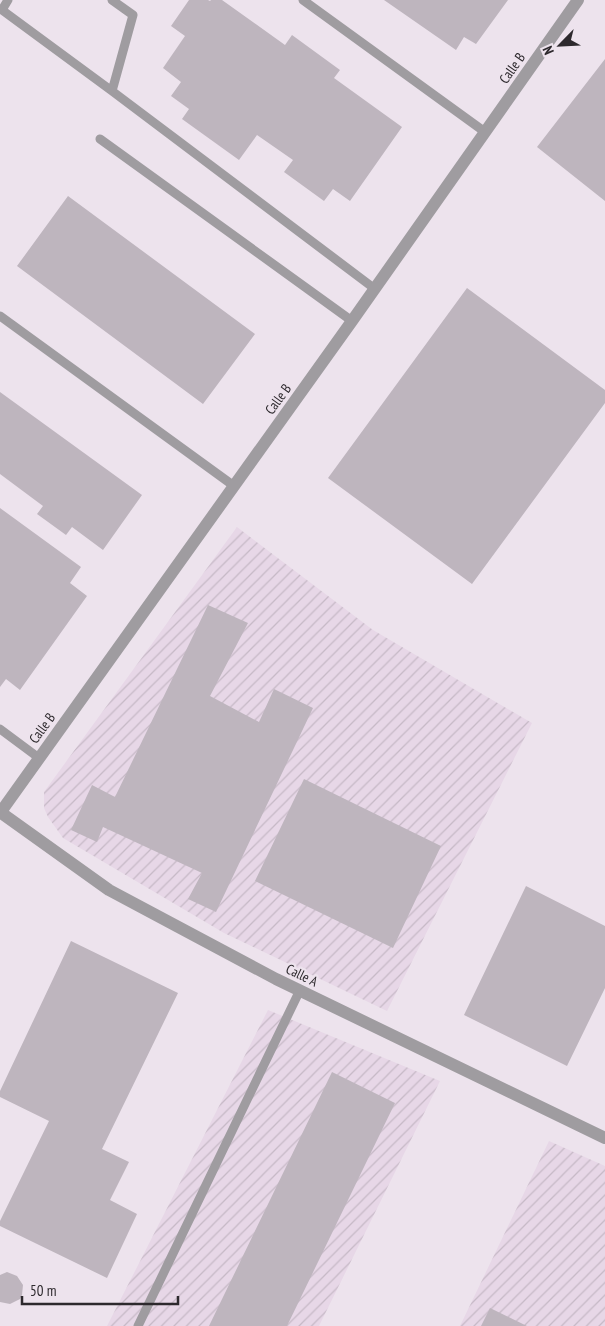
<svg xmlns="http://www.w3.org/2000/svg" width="605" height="1326" font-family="'PT Sans Narrow',sans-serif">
	<defs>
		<pattern id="industrial-furrows" width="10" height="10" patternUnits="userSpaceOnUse" patternTransform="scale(1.25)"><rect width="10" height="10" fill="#e7d7e7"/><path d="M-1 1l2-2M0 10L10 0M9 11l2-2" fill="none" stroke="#c6b9c6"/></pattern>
	</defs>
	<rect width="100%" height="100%" fill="#ede3ed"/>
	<!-- industrial -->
	<path fill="url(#industrial-furrows)" d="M237 527 373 630 532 723 387 1011 224 933 63 838 48 817 44 808V792Z
		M268 1010 440 1081 319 1326H107Z
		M549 1141 605 1166V1326H460Z"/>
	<!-- building -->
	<path fill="#beb5be" d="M189 0H208L210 1 211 0H222L285 45 292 35 340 70 334 78 402 127 350 201 333 189 324 201 284 172 293 160 257 135 239 160 182 119 189 109 171 96 181 82 163 68 185 36 171 26Z
		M384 0H508L476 44 464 37 456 50Z
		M605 59V201L537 147Z
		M68 196 255 334 203 404 17 266Z
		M467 288 605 390V403L472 584 328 478Z
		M0 392 142 495 103 550 72 527 66 535 37 514 43 506 0 474Z
		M0 508 81 567 70 583 87 596 20 690 6 679 0 687Z
		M208 605 248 623 210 696 259 722 274 689 313 708 216 912 188 899 202 873 103 827 97 842 71 830 92 785 115 797Z
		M304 779 441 846 393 948 255 881Z
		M526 886 605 926V988L567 1066 464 1015Z
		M71 941 178 993 102 1149 129 1162 110 1200 137 1214 107 1278 0 1226V1221L49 1121 0 1097V1091Z
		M332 1072 395 1103 287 1326H209Z
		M7 1272 17 1276 23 1285 22 1295 20 1299 10 1304 0 1302V1275Z
		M490 1308 527 1326H481Z"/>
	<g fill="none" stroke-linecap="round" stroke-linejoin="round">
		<!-- service -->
		<path stroke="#9f9ca0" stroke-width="9" d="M8 0 2 10 112 91 375 289
			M303 0 485 132
			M112 91 133 15 112 0
			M100 139 352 321
			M0 316 234 486
			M0 729 39 758
			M138 1326 300 990"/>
		<!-- minor -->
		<path stroke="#9f9ca0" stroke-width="12" d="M0 812 109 890 276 979 605 1138
			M0 813 352 321 578 0"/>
	</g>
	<g text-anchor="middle" stroke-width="4.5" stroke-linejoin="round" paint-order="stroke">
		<!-- street labels -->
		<g font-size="14" fill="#2d292d" stroke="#ede3ed">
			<text transform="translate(512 68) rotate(-55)" y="5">Calle B</text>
			<text transform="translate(278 399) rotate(-54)" y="5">Calle B</text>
			<text transform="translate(42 728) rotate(-54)" y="5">Calle B</text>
			<text transform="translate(302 975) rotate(26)" y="5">Calle A</text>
		</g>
	</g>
	<!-- north arrow -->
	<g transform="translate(560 45) rotate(246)" stroke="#ede3ed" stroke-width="4" paint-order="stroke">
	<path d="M0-4L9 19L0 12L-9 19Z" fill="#2d292d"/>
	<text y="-8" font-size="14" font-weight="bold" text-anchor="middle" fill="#2d292d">N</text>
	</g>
	<!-- scale -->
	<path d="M22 1296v8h156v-8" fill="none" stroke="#2d292d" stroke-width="2.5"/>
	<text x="30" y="1296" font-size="15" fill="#2d292d" stroke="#ede3ed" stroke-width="4" paint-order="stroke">50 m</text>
</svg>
